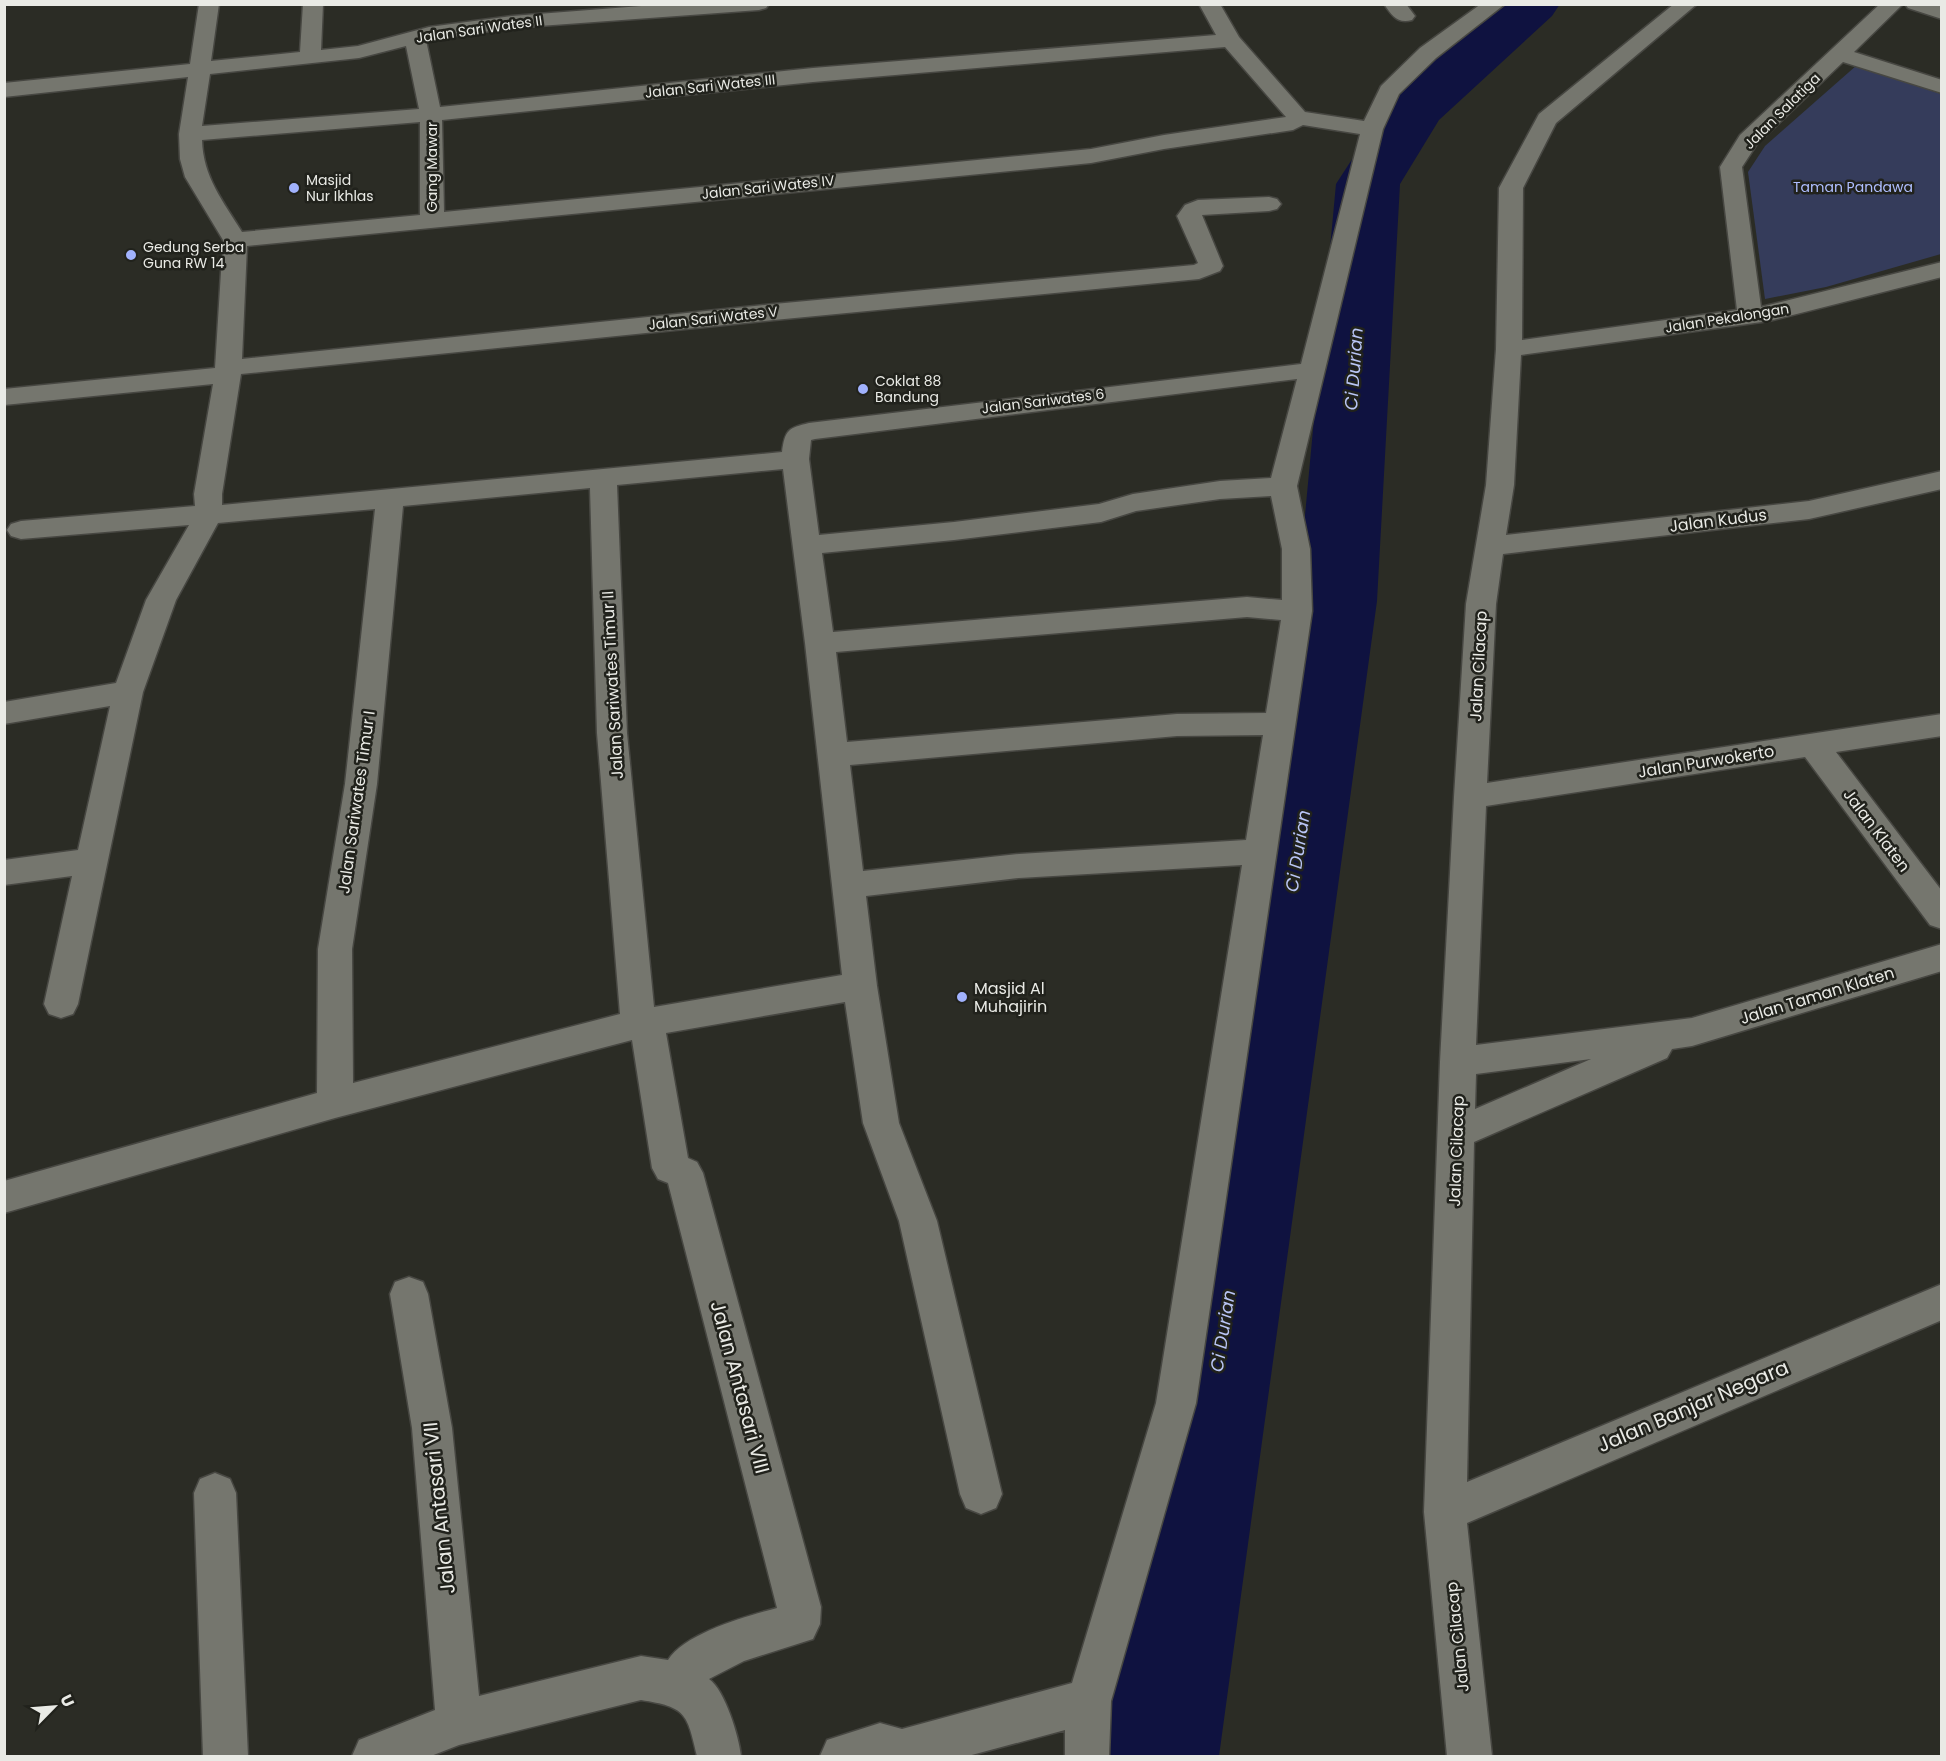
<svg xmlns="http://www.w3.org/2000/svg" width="1946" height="1761" font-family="Poppins,sans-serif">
	<rect width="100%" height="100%" fill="#2b2c25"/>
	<!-- green -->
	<path fill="#353c5b" d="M1857 65 1941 94V254L1826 287 1765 299 1748 172 1765 146Z"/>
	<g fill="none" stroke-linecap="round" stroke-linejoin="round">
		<!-- river -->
		<path fill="#0f1240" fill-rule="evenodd" d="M1497 4H1560L1552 16 1439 120 1400 184 1377 601 1219 1756H1093L1297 601 1336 184 1393 96Z"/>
		<defs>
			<path id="minor" d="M199 4H219L211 61 300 52 303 4H323L321 50 358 46 429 27 512 16 667 4H769L766 8 759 10 512 28 426 40 440 107 813 68 1216 35 1199 4H1220L1239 37 1305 112 1364 121 1381 86 1420 48 1481 4H1505L1436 58 1399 94 1383 129 1297 486 1310 549 1312 611 1196 1403 1111 1701 1109 1756H1065V1730L968 1756H820L827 1740 880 1723 902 1729 1072 1683 1156 1403 1242 865 1019 878 866 896 877 986 899 1123 937 1221 1002 1494 996 1508 981 1514 966 1508 960 1494 899 1221 863 1123 845 1002 666 1033 688 1158 697 1162 703 1173 821 1607 820 1624 813 1639 744 1661 709 1679C725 1690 739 1737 741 1756H697C687 1713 686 1707 641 1700L459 1745 431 1756H352L359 1740 435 1710 412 1428 390 1294 395 1282 409 1277 423 1282 428 1294 452 1428 479 1696 641 1656 668 1660C685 1633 747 1616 777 1608L668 1183 658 1179 652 1168 632 1040 335 1118 4 1213V1181L317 1093 318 949 345 784 375 509 218 523 176 600 143 692 78 1004 73 1014 61 1018 49 1014 44 1004 72 876 4 885V860L78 850 110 706 4 724V702L116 683 146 600 189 525 21 539 11 536 7 530 11 524 21 521 195 506 194 494 213 384 4 405V389L215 368 223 240 185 177 180 159 179 134 188 77 4 97V83L190 64ZM406 46 419 109 202 126 210 74 359 58ZM1225 47 1286 117 1164 135 1091 149 444 212 442 120 813 82ZM420 122V215L242 232C223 201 203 177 202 140ZM1303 125 1360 134 1301 364 809 423C788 428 785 430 782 452L222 505V494L241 374 774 320 1199 279 1220 271 1223 266 1202 215 1269 211 1277 209 1281 204 1277 199 1269 197 1198 200 1185 205 1177 216 1198 263 1194 265 774 304 242 359 247 246 1091 163 1164 149 1293 130ZM1297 379 1271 478 1220 481 1133 494 1099 504 954 522 819 535 809 459 811 440 815 439ZM783 469 805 643 842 975 654 1007 627 733 617 485ZM590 488 597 733 620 1014 353 1083 352 949 377 784 403 506ZM1271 496 1282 549V600L1247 597 833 632 822 553 954 540 1101 522 1136 511 1220 499ZM1247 617 1281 620 1266 713 1177 714 847 742 836 652ZM1263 735 1246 840 1019 854 863 871 850 765 1177 736Z
				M1384 4H1406L1415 16 1412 20C1398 24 1392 16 1384 4Z
				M1674 4H1697L1556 123 1523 188 1522 340 1737 310 1720 167 1740 135 1880 4H1903L1854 52 1942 80V93L1843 62 1757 144 1742 167 1761 307 1942 262V277L1769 321 1521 355 1514 485 1506 535 1809 501 1942 471V489L1809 519 1503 554 1496 604 1487 783 1942 714V736L1836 752 1942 891V929L1930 925 1805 757 1486 806 1476 1045 1692 1018 1942 944V971L1692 1046 1672 1049 1667 1058 1474 1142 1467 1482 1942 1284V1320L1467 1523 1492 1756H1447L1424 1512 1440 1062 1454 797 1466 604 1486 485 1496 349 1499 188 1539 114ZM1591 1059 1475 1109 1476 1074Z
				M1905 4 1942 6V19L1908 8Z
				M215 1473 230 1479 236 1493 248 1756H203L194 1493 200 1479Z"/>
		</defs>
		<!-- minor casing -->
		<use href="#minor" stroke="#474742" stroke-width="3"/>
		<!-- minor -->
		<use href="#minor" fill="#75766e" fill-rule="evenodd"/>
	</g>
	<!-- markers -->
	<g fill="#a1b2fd" stroke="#21221c" stroke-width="2">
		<circle cx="294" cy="188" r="6"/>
		<circle cx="131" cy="255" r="6"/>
		<circle cx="863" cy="389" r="6"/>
		<circle cx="962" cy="997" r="6"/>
	</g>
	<g text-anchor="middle" stroke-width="5" stroke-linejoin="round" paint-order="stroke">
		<!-- far-street labels -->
		<g font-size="14" fill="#e9eae5" stroke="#21221c">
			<text transform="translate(479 29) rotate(-8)" y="5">Jalan Sari Wates II</text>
			<text transform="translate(710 86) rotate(-6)" y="5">Jalan Sari Wates III</text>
			<text transform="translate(1782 111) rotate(-45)" y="5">Jalan Salatiga</text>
			<text transform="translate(432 167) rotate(-90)" y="5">Gang Mawar</text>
			<text transform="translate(768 187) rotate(-6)" y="5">Jalan Sari Wates IV</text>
			<text transform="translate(713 318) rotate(-6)" y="5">Jalan Sari Wates V</text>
			<text transform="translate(1727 318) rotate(-9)" y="5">Jalan Pekalongan</text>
			<text transform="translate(1043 401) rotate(-7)" y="5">Jalan Sariwates 6</text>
		</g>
		<!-- far-poi labels -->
		<g font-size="14" fill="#e9eae5" stroke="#21221c" text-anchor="start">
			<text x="306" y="185">Masjid<tspan x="306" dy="16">Nur Ikhlas</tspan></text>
			<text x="143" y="252">Gedung Serba<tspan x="143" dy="16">Guna RW 14</tspan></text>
			<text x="875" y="386">Coklat 88<tspan x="875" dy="16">Bandung</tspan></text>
		</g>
		<!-- far-park labels -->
		<g font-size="14" fill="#afbeff" stroke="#21221c">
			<text x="1853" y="192">Taman Pandawa</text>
		</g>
		<!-- street labels -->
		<g font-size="16" fill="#e9eae5" stroke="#21221c">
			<text transform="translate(1718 520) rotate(-7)" y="6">Jalan Kudus</text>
			<text transform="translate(1478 666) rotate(-87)" y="6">Jalan Cilacap</text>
			<text transform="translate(612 685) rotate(-93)" y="6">Jalan Sariwates Timur II</text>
			<text transform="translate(1706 761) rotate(-9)" y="6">Jalan Purwokerto</text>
			<text transform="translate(356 802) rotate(-82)" y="6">Jalan Sariwates Timur I</text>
			<text transform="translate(1877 830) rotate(53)" y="6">Jalan Klaten</text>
			<text transform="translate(1817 995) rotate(-17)" y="6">Jalan Taman Klaten</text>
			<text transform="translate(1456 1151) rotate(-88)" y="6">Jalan Cilacap</text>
			<text transform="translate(1457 1637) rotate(-96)" y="6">Jalan Cilacap</text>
		</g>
		<!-- poi labels -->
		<g font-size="16" fill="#e9eae5" stroke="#21221c" text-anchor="start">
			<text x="974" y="994">Masjid Al<tspan x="974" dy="18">Muhajirin</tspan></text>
		</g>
		<!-- water labels -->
		<g font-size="18" font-style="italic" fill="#b9c5f5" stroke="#21221c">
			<text transform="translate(1354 369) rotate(-86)" y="6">Ci Durian</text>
			<text transform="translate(1298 851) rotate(-81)" y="6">Ci Durian</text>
			<text transform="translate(1223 1331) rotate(-81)" y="6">Ci Durian</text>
		</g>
		<!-- near-street labels -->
		<g font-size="20" fill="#e9eae5" stroke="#21221c">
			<text transform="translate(740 1387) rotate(75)" y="7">Jalan Antasari VIII</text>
			<text transform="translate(1693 1406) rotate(-23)" y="7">Jalan Banjar Negara</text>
			<text transform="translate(439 1508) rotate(-96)" y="7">Jalan Antasari VII</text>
		</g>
	</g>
	<!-- border -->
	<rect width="1946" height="1761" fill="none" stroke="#e9eae5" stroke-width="12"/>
	<!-- north arrow -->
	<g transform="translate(54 1707) rotate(65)" stroke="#21221c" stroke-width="4.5" paint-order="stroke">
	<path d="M0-4.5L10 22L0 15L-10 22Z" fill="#e9eae5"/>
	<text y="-9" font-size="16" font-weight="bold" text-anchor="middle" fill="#e9eae5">U</text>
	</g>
</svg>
